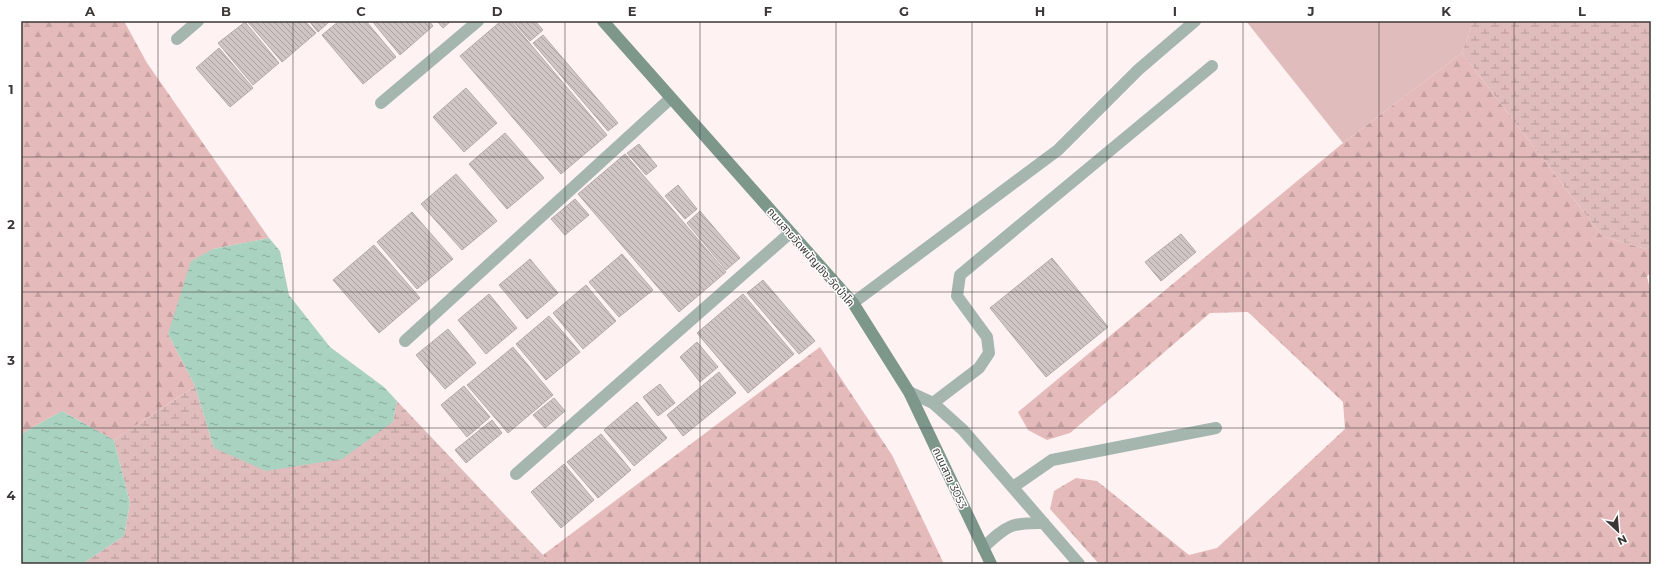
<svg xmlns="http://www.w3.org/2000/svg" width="1672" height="585" font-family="Montserrat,'Noto Sans Thai',sans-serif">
	<defs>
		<pattern id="forest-firs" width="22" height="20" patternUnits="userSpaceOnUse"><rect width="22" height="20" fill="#e5baba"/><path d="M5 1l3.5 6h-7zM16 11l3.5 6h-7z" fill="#c5a0a0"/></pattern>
		<pattern id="wetland-marsh" width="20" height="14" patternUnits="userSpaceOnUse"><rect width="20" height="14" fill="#e1bcbc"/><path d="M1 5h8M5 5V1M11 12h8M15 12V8" fill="none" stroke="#b89a9a"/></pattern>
		<pattern id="water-ripples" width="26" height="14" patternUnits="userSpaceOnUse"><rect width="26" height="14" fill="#aad2c0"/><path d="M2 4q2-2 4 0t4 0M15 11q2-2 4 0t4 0" fill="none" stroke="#8cab9d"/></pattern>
		<pattern id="building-back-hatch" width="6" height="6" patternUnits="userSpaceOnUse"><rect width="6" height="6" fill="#d0c5c5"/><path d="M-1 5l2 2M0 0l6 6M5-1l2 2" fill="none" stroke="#aaa1a1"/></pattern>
	</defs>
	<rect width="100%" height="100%" fill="#fef2f2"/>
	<!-- grass -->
	<path fill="#e1bcbc" d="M1246 21H1473L1462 53 1343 143Z"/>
	<!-- forest -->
	<path fill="url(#forest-firs)" d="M21 21H124L147 63 269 238 213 249 168 334 195 386 114 440 62 411 21 434Z
		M1462 53 1602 236 1646 249 1651 245V273L1647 276 1651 295V564H1099L1050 509 1054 491 1076 478 1097 481 1189 555 1217 548 1345 429 1343 402 1248 312 1210 313 1070 433 1047 440 1028 430 1018 412 1343 143Z
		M820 347 892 455 944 564H547L543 555Z"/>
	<!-- wetland -->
	<path fill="url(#wetland-marsh)" d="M1473 21H1651V245L1646 249 1602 236 1462 53Z
		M195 386 214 448 393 422 397 401 543 555 547 564H82L124 536 130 503 114 440Z"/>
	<!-- water -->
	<path fill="url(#water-ripples)" d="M269 238 280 251 289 295 330 347 384 387 397 401 393 422 342 459 266 471 214 448 195 386 168 334 191 261 213 249Z
		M62 411 114 440 130 503 124 536 82 564H21V434Z"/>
	<!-- building -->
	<path fill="url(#building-back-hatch)" stroke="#b5abaa" d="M247 21H305L316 33 282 62Z
		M309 21H330L318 32Z
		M339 21H366L396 57 363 84 322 35Z
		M372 21H429L433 26 400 55Z
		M437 21H451L443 28Z
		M501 21H511L607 135 561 174 460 56Z
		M513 21H535L543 30 530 41Z
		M245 22 279 63 253 85 218 43Z
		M543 35 618 123 608 131 533 43Z
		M219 48 253 88 230 107 196 68Z
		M466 88 497 123 464 152 433 117Z
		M505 133 544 178 507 209 469 164Z
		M639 144 657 166 646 175 627 153Z
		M625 154 726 272 679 312 578 194Z
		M456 174 497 221 462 250 421 204Z
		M678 185 697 209 685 219 665 196Z
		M575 199 589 215 565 235 551 219Z
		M700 211 740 258 726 270 687 223Z
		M412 212 453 259 417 289 377 242Z
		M1181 234 1196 252 1161 281 1145 262Z
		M374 245 420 298 379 333 333 280Z
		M622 254 653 290 619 317 589 282Z
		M1052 258 1108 327 1046 377 990 308Z
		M530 259 558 293 527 319 499 285Z
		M763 280 815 341 799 354 747 293Z
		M586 285 616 321 583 349 553 313Z
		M489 294 517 328 486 354 458 320Z
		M743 294 794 354 748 393 697 333Z
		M549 316 580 352 546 380 516 344Z
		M448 329 476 363 445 389 416 355Z
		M697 342 718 367 700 382 680 357Z
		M513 347 553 395 508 433 467 385Z
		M719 372 736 393 683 436 667 415Z
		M660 384 675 403 658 416 643 397Z
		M464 386 490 417 467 437 441 405Z
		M554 398 565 411 545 428 533 415Z
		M637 402 667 438 634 466 604 430Z
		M492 420 502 433 466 463 455 450Z
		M601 434 631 470 598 498 567 462Z
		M564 464 594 500 561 528 531 492Z"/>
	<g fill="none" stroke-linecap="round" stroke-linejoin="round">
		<!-- lane -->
		<path stroke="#a5b6ae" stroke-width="12" d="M933 403 979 368 989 353 987 337 957 296 960 275 1212 66
			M1013 487 1052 460 1216 428"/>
		<!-- street -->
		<path stroke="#a5b6ae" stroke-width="12" d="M177 39 198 21
			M381 103 478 21
			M853 303 1058 150 1138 70 1195 21
			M405 341 671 98
			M909 392 933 403 963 430 1079 564
			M516 474 790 233
			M983 548C1006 526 1011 522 1044 523"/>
		<!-- secondary -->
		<path stroke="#7d978b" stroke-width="12" d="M603 21 853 303 909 392 991 564"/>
	</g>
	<!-- grid -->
	<path fill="none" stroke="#3b3737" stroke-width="1" stroke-opacity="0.55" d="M158 21V564M293 21V564M429 21V564M565 21V564M700 21V564M836 21V564M972 21V564M1107 21V564M1243 21V564M1379 21V564M1514 21V564M21 157H1651M21 292H1651M21 428H1651"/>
	<g text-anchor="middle" stroke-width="3" stroke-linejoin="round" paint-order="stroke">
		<!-- street labels -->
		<g font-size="11" fill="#3b3737" stroke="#fff">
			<text transform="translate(811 257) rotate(49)" y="4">ถนนสายวัดพนัญเชิง-วัดป่าโค</text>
			<text transform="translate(950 478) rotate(65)" y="4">ถนนสาย 3053</text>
		</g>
	</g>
	<!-- border -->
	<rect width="1672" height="585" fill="none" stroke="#ffffff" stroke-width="44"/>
	<!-- north arrow -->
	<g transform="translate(1618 531) rotate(154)" stroke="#ffffff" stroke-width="3" paint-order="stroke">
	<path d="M0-3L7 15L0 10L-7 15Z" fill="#3b3737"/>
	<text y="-6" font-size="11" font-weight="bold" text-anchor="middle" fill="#3b3737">N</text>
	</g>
	<rect x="22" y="22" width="1628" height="541" fill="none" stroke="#3b3737" stroke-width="1.5"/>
	<g font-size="13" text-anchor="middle" font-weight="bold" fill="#3b3737">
		<text x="90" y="16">A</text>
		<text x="226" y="16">B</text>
		<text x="361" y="16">C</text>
		<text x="497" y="16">D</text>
		<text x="632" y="16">E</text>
		<text x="768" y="16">F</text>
		<text x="904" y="16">G</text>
		<text x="1040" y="16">H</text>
		<text x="1175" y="16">I</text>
		<text x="1311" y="16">J</text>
		<text x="1446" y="16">K</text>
		<text x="1582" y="16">L</text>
		<text x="11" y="94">1</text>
		<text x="11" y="229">2</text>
		<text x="11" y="365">3</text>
		<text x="11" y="500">4</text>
	</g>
</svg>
